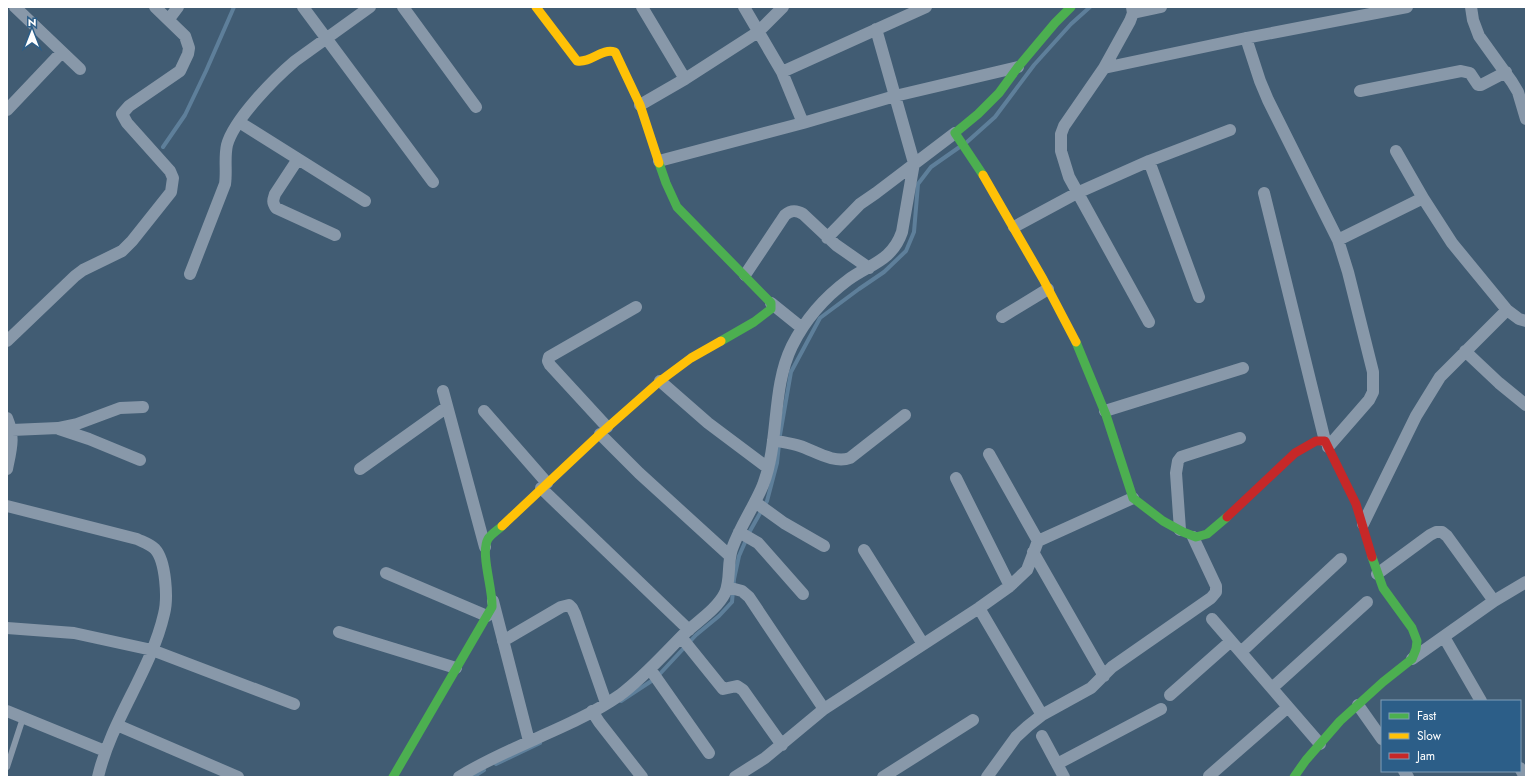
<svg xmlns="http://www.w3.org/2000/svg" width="1533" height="784" font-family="Jost,sans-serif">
	<rect width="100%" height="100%" fill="#415c73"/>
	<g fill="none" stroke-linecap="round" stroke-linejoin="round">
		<!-- stream -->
		<path stroke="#5e7f9a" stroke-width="4" d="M967 142 995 117 1034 65 1071 24 1090 7
			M163 147 185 115 206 71 234 7
			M621 701 656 678 696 635 719 616 732 602 734 579 739 556 750 531 767 501 777 463 780 435 791 372 820 318 859 289 884 272 906 251 914 232 918 184 931 167 961 146
			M496 764 540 743
			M473 777 484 770"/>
		<!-- lane -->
		<path stroke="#8898a9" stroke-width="6" d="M7 767 23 718"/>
		<!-- street -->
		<path stroke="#8898a9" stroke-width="12" d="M15 7 80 69
			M303 7 433 182
			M403 7 476 107
			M642 7 685 79
			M744 7 782 72 803 123
			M1132 7 1133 13 1130 21 1104 68 1064 126 1061 134V151L1069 177 1149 322
			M1471 7 1473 20 1479 36 1512 82 1518 92 1526 119
			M1133 13 1161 7
			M169 19 178 7
			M1246 38 1260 81 1268 100 1338 240 1348 272 1373 372V392L1369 400 1328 447
			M1104 68 1246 38 1407 7
			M782 72 926 7
			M1360 91 1461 71 1470 73 1478 85H1481L1506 72
			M640 105 685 79 758 32 783 7
			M7 110 62 52
			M239 122 365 201
			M1396 151 1423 198 1452 243 1507 310
			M298 159 275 194C273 200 272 202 276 208L335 235
			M659 161 803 123 895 96 1018 67
			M1149 161 1199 297
			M1264 193 1325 441
			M1014 227 1077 193 1149 161 1230 130
			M827 238 860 204 876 193 955 133
			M1338 240 1423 198
			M190 274 225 184C227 171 224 158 227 145 234 119 275 78 295 61L370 7
			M745 275 785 215C791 210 796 210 803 214L836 245 869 268
			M771 303 802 328
			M1002 317 1048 289
			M7 341 75 276 83 270 122 251 132 241 171 192 173 178 170 171 127 123 122 114 129 106 180 71 188 54 189 48 185 36 155 7
			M1465 351 1499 383 1526 405
			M660 381 708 423 768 468
			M443 391 485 547
			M484 411 547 483
			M1105 411 1243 368
			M7 418C15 437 11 449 7 469
			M607 427 550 365 548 361 549 357 636 307
			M59 429 89 439 140 460
			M12 430 58 428 77 424 120 408 143 407
			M600 434 639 473 730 556
			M773 440C782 442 791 443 800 446 815 451 834 464 850 458L905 415
			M989 454 1038 541
			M360 469 447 407
			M956 478 1010 586
			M541 488 689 630
			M755 502 784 523 824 546
			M7 506 137 539C143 542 150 544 155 549 166 561 168 599 164 614 151 671 111 720 98 777
			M1363 524 1416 416 1440 377 1507 310 1519 319 1526 321
			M1180 530 1176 473 1178 461 1181 457 1240 438
			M739 532 758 543 803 594
			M864 550 923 644
			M1033 552 1104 676
			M386 573 487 616
			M1377 574 1430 535 1436 532H1442L1447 536 1494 601
			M727 587 742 591 749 597 824 709
			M493 601 529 741
			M979 608 1042 715
			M1212 619 1320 744
			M7 628 74 633 152 650 294 704
			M339 632 456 668
			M681 637 723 689 737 686 743 690 782 745
			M1444 637 1481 701
			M503 641 561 607 569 605 572 608 575 614 606 703
			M1241 652 1341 559
			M1412 659 1494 601 1526 582
			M650 669 709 753
			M1272 688 1367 602
			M1170 695 1231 641
			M1358 705 1382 739
			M7 711 105 751
			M592 711 599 722 642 777
			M117 725 238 777
			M1042 736 1064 777
			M1057 764 1161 709
			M1520 768 1525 777
			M1404 771 1408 777
			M1209 776 1288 707
			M459 777C510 745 571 729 620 695 644 677 664 654 685 633 698 621 717 609 725 593 731 580 727 563 732 549 740 526 754 507 763 485 780 440 771 389 792 346 805 320 825 297 848 280 870 264 892 261 902 232L914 163 876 29
			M735 777 765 758 824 709 979 608 1010 586 1027 570 1038 541 1133 498
			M883 777 973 720
			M987 777 1016 737 1028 726 1042 715 1091 688 1112 667 1211 598 1216 592V586L1193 537"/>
		<!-- fast -->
		<path stroke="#4caf50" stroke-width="9" d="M659 163 666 183 677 207 771 303V309L754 322 721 341
			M983 175 955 133 978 114 999 93 1018 67 1055 23 1071 7
			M1076 342 1106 415 1133 498 1163 521 1183 532 1196 537 1207 534 1227 517
			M393 777 492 607C493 589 480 553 488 539 491 534 498 530 502 526
			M1294 777 1306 760 1340 721 1383 682 1412 659 1416 649 1417 641 1412 628 1383 588 1372 557"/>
		<!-- slow -->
		<path stroke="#ffc107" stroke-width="9" d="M536 7 577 61C592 63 601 48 615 52L640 105 659 163
			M983 175 1043 279 1076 342
			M502 526 600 434 660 381 691 358 721 341"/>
		<!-- jam -->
		<path stroke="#c62828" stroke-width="9" d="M1227 517 1295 453 1316 441H1325L1356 504 1372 557"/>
	</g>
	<!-- border -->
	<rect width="1533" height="784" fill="none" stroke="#ffffff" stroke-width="16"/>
	<!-- legend -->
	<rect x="1381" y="700" width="140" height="72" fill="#2c5e88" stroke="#809eb8"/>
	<rect x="1389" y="713" width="20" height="6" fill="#4caf50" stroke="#809eb8"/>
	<text x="1417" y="720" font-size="12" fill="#ffffff">Fast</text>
	<rect x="1389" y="733" width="20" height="6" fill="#ffc107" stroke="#809eb8"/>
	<text x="1417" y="740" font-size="12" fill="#ffffff">Slow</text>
	<rect x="1389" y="753" width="20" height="6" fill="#c62828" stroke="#809eb8"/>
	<text x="1417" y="760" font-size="12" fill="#ffffff">Jam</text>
	<!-- north arrow -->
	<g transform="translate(32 32)" stroke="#2c5e88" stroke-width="3" paint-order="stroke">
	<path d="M0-3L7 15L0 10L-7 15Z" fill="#ffffff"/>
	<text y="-6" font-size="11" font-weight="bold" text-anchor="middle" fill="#ffffff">N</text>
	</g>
</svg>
